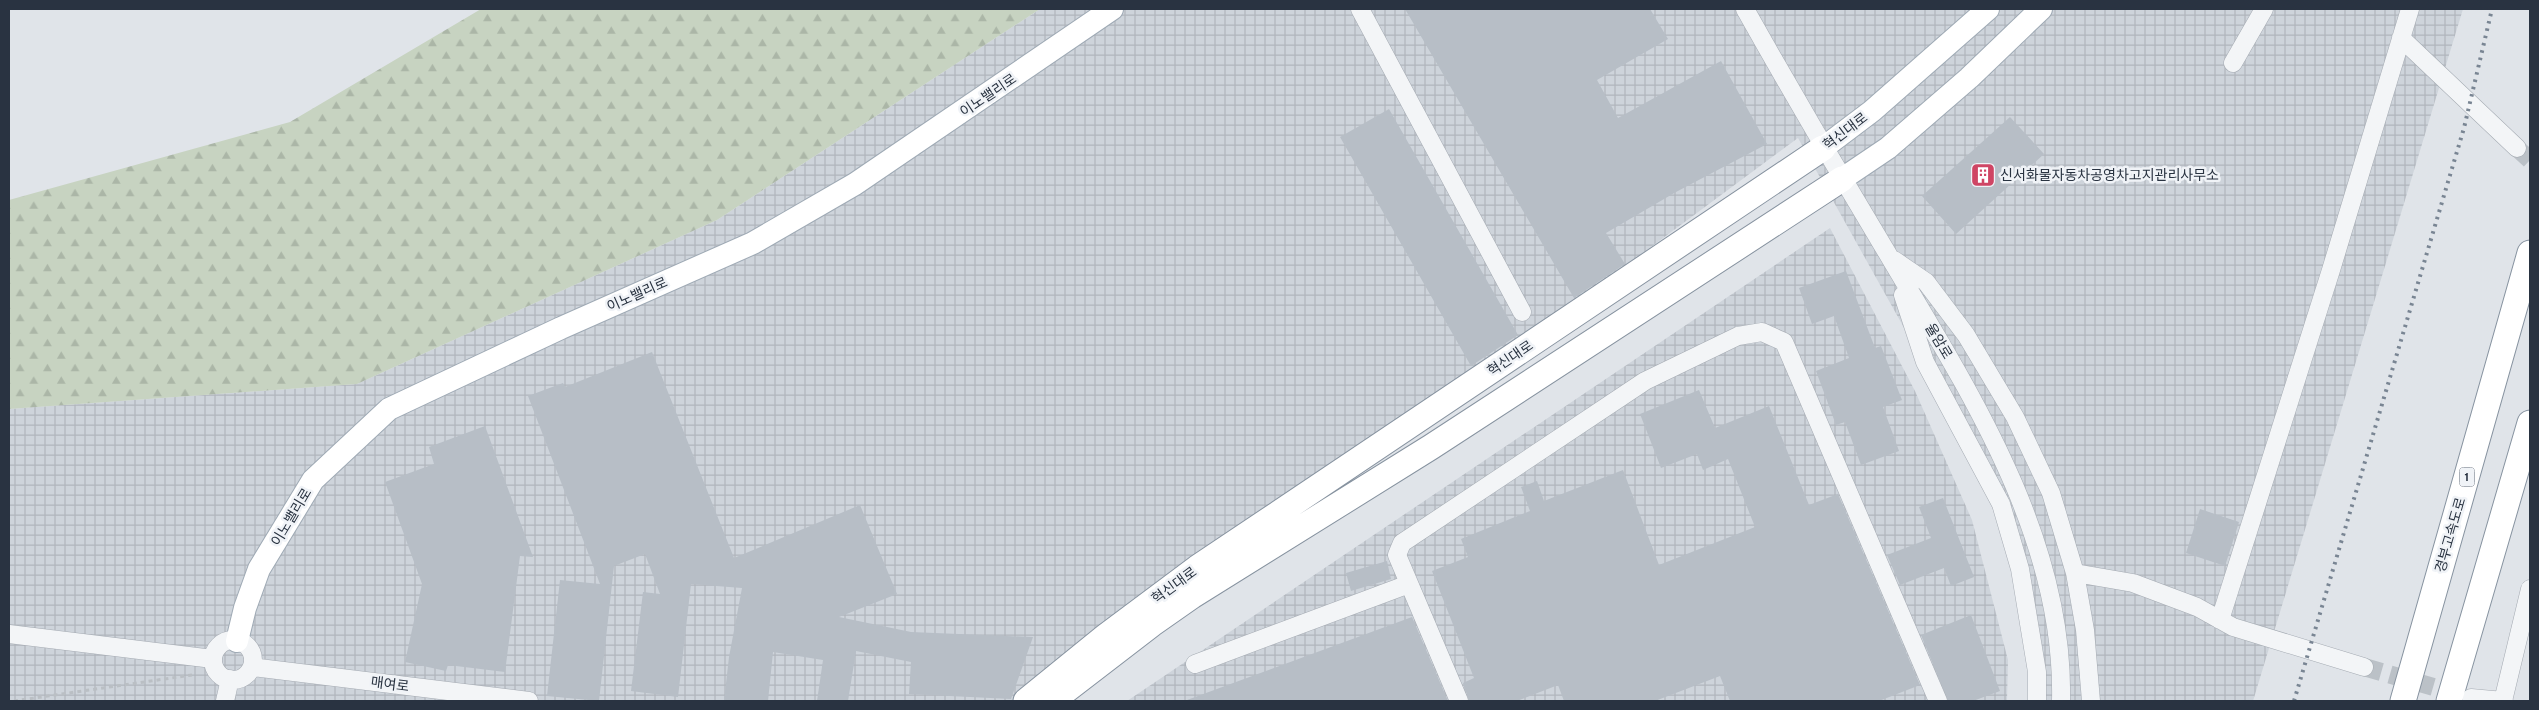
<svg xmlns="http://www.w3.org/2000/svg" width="2539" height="710" font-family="Overpass,'Noto Sans KR',sans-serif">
	<defs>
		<pattern id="industrial-grid" width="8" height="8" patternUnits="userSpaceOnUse" patternTransform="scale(1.25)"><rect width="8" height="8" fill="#ced4db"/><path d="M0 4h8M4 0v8" fill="none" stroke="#b1b6bd"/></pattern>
		<pattern id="forest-firs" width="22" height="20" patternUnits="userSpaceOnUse" patternTransform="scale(1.25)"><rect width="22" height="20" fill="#c7d3c1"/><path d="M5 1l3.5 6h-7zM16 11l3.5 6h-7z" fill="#abb6a7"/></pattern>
	</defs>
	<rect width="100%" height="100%" fill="#e0e4e9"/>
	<!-- industrial -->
	<path fill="url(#industrial-grid)" d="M1040 9H2463L2253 701H2034L2020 569 1941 394 1798 138 1039 701H9V409L357 384 717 220Z
		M1830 228 1915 391 1972 520 2008 660 2007 701H1127Z"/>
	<!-- forest -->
	<path fill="url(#forest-firs)" d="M481 9H1040L717 220 357 384 9 409V200L290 122Z"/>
	<!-- building -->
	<path fill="#b7bec6" d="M1405 9H1650L1668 39 1597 80 1618 118 1721 61 1767 144 1676 192 1606 233 1625 264 1574 298Z
		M1389 109 1518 335 1471 366 1340 137Z
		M2010 117 2044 154 1956 234 1922 196Z
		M1846 271 1875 348 1881 346 1902 400 1883 407 1899 451 1861 465 1845 422 1836 425 1816 371 1849 358 1834 316 1812 324 1799 288Z
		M652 352 734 558 860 505 897 594 839 617 911 632 1033 637 1011 699 909 694 911 662 856 651 848 701H817L823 660 773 652 768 701H724L729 657 742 588 691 584 678 697 631 691 643 592 660 594 645 554 614 566 599 701 547 696 560 580 600 584 528 396 563 383 565 387Z
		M1699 390 1715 428 1769 406 1809 505 1838 494 1920 685 1879 701H1730L1720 676 1655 701H1564L1558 685 1517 701H1469L1463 683 1474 678 1432 571 1468 557 1461 539 1530 511 1521 487 1537 481 1544 501 1623 470 1659 565 1755 527 1728 459 1703 470 1697 454 1661 468 1640 414Z
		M485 426 533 557 520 556 505 672 448 665 446 671 405 662 422 584 385 482 434 464 429 447Z
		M1943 498 1974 577 1951 586 1944 568 1900 585 1887 555 1931 538 1919 507Z
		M2200 509 2239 522 2225 566 2186 553Z
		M1387 561 1391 579 1351 591 1346 573Z
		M1971 615 2000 691 1973 701H1948L1921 635Z
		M1412 617 1448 701H1187V700Z"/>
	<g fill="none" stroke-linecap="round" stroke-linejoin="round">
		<!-- minor-tunnel -->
		<path stroke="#bbc1c7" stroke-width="18" stroke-dasharray="18 9" stroke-linecap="butt" d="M2517 148 2530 160
			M2364 667 2461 695"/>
		<defs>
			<path id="minor" d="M1360 9 1522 312
				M1745 9C1790 89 1836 168 1883 246 1965 385 2065 534 2061 701
				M2401 38 2517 148
				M2233 63 2264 9
				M1894 260 1926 282 1966 335 2015 417 2051 493 2075 573 2085 630 2091 701
				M1903 295 1925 362 2001 504 2020 569 2037 672V701
				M2075 573 2133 583 2197 607 2233 627 2364 667
				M2220 620 2331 270 2410 9
				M9 634 213 659
				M213 660a20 20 0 1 1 40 0a20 20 0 1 1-40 0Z
				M1195 664 1409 584
				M252 667 529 701
				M2471 698 2504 701
				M225 701 230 679
				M1459 701 1397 555 1402 543 1645 381 1738 336 1762 332 1784 342 1938 701
				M2503 701 2530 589"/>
			<path id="major" d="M1823 148 1872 111 1988 9
				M1842 179 1888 148 1969 78 2041 9
				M237 641 245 608 259 569 313 480 389 409 561 328 753 243 855 184 1112 9"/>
			<path id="highway" d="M1026 701 1106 636 1197 568 1823 148
				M1052 701 1152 624 1192 596 1431 447 1842 179
				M2403 701 2530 253
				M2449 701 2530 423"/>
		</defs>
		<!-- minor casing -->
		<use href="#minor" stroke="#a5abb3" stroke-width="19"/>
		<!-- major casing -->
		<use href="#major" stroke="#9faab5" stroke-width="24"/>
		<!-- highway casing -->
		<use href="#highway" stroke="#8793a0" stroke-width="27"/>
		<!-- path -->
		<path stroke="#babfc4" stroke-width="3" stroke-dasharray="4 4" stroke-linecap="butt" d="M14 701 192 675"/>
		<!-- minor -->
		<use href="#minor" stroke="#f3f5f7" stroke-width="18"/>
		<!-- major -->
		<use href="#major" stroke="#fff" stroke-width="22"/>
		<!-- highway -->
		<use href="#highway" stroke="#fff" stroke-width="25"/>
		<!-- rail -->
		<path stroke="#798593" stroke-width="4" stroke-dasharray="2.5 5" stroke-linecap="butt" d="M2294 701 2464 128 2492 9"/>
	</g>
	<!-- icons -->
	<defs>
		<symbol id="building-square" viewBox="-11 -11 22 22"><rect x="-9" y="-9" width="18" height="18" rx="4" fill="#cf4564" stroke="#f0f3f7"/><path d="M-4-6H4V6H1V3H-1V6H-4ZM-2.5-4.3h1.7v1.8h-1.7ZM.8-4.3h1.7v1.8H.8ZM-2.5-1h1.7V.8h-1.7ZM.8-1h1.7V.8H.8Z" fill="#fff"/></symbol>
	</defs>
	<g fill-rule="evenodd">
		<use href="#building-square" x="1969" y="161" width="28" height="28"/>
	</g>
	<g text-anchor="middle" stroke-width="5" stroke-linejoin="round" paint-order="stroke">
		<!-- shield labels -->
		<rect fill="#f0f3f7" stroke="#656d78" stroke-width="1" x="2459.5" y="467.5" width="15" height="19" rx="4"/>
		<g font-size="12" font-weight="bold" fill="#293341">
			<text x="2467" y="481">1</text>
		</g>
		<!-- street labels -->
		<g font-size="14" fill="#293341" stroke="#f0f3f7">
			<text transform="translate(988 95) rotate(-34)" y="5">이노밸리로</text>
			<text transform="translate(1845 131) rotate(-37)" y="5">혁신대로</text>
			<text transform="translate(637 294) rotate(-24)" y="5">이노밸리로</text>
			<text transform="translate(1939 341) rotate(59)" y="5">율암로</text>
			<text transform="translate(1510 358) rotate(-34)" y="5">혁신대로</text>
			<text transform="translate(291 517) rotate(-59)" y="5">이노밸리로</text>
			<text transform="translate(2450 535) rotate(-74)" y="5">경부고속도로</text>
			<text transform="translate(1174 585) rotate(-36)" y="5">혁신대로</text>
			<text transform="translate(390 684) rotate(7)" y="5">매여로</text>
		</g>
		<!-- poi labels -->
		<g font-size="14" fill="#293341" stroke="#f0f3f7" text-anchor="start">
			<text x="2000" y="180">신서화물자동차공영차고지관리사무소</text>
		</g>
	</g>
	<!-- border -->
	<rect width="2539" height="710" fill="none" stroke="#293341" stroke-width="20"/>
</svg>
